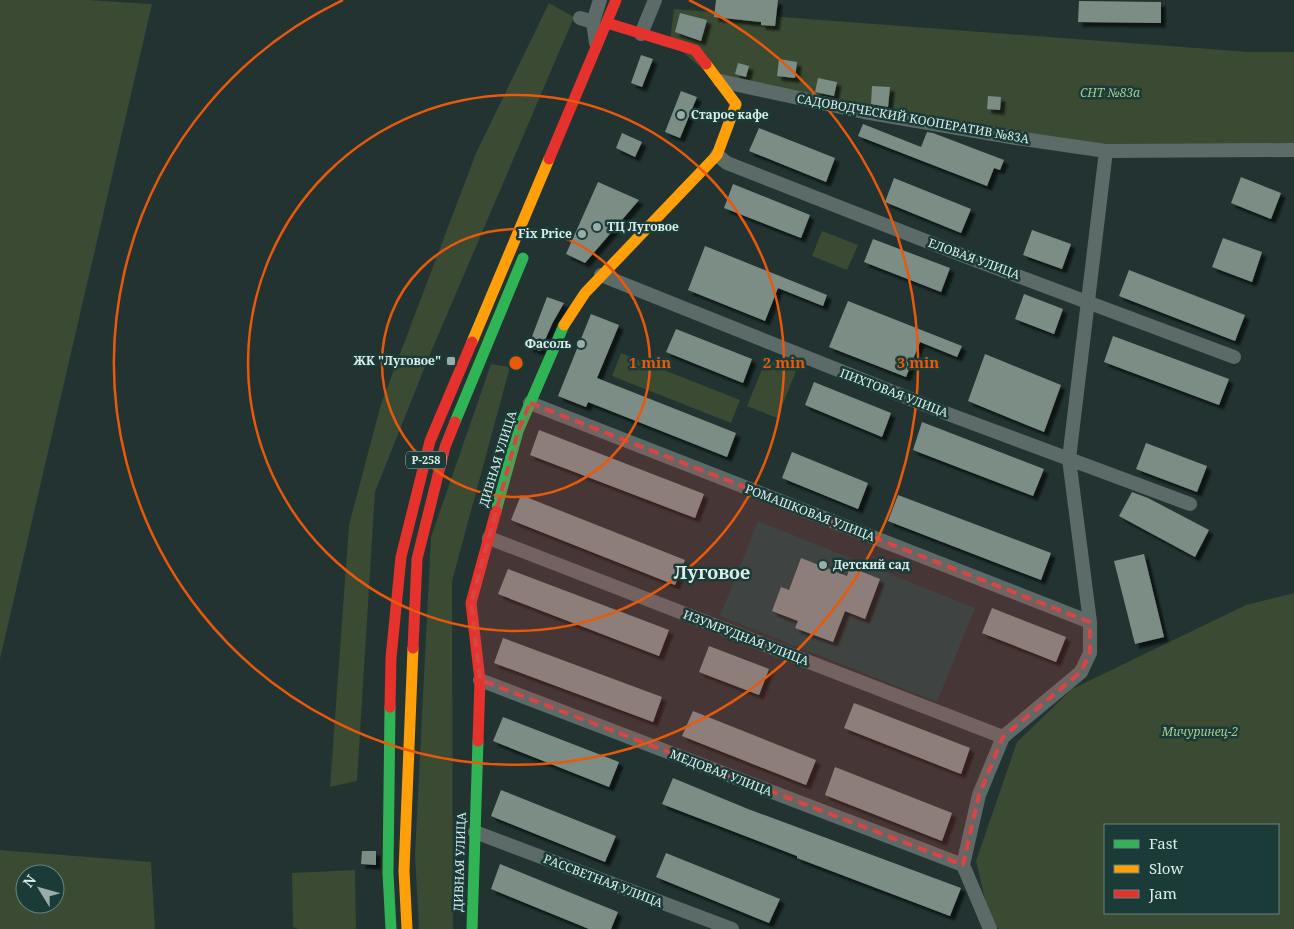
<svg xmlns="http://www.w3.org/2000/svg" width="1294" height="929" font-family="'Noto Serif',serif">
	<defs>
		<filter id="shadow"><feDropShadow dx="4.5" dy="4.5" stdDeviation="1" flood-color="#0009"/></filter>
	</defs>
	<rect width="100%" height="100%" fill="#223331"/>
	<!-- built -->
	<path fill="#1a4340" d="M758 521 975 608 937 702 720 616Z"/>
	<!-- green -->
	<path fill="#3a4a33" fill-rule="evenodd" d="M0 0H88L152 4 0 659Z
		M549 3 574 17 428 359 375 492 357 781 330 787 349 525 381 404 476 153Z
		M674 9 1250 52H1294V145L1108 144 1018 134 713 78 670 41Z
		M822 231 858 245 847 270 812 256Z
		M621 353 740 400 731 423 612 376Z
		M766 359 796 371 777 418 747 406Z
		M491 364 510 367 452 581 453 929H419L415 855 431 537Z
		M1294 593V929H999L991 924 976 861 1017 742 1072 689 1246 605ZM1105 825H1278V913H1105Z
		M0 850 151 862 155 929H0ZM25 874H55V904H25Z
		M355 870 356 929H298L293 927 292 873Z"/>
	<!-- building -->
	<path fill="#7b8d86" filter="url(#shadow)" d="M716 0H778L775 26 761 25V22L714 17Z
		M1079 1 1161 2V23L1078 22Z
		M680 13 707 20 701 41 675 32Z
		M641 55 653 59 642 87 631 83Z
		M779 59 797 62 795 78 777 76Z
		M738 63 749 66 746 77 735 74Z
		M818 78 837 82 834 96 815 92Z
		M872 86 890 87 888 107 871 104Z
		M681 91 697 97 680 138 665 132Z
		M988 96 1001 97 1000 110 987 109Z
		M863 124 921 147 927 132 933 133 1004 160 1000 170 994 168 987 186 858 136Z
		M759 128 835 158 826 182 749 151Z
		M622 133 642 142 635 157 616 148Z
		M1241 177 1281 193 1271 219 1231 203Z
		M894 178 971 209 961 233 885 202Z
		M598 182 639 200 585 263 566 254Z
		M733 184 810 215 801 238 724 208Z
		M1032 230 1071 244 1062 269 1023 255Z
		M1223 238 1262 252 1252 282 1212 267Z
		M873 239 950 268 941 292 864 262Z
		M705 246 827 295 823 306 778 288 765 321 688 290Z
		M1129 270 1245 315 1235 341 1119 296Z
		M1024 294 1063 309 1054 334 1015 319Z
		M547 297 564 303 553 322 540 351 528 347Z
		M848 301 962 346 957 357 920 342 906 377 829 347Z
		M591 314 619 325 597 378 736 433 727 457 588 402 586 407 558 396Z
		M676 329 752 359 743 383 666 352Z
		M1113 336 1229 379 1219 405 1104 362Z
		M985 354 1061 385 1044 432 968 401Z
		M814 382 891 413 882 437 805 405Z
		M922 422 1044 469 1033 496 913 450Z
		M539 430 704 494 695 518 530 455Z
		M1146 443 1207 466 1197 492 1136 469Z
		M792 452 868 483 858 509 782 478Z
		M486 484 491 486 487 502 481 500Z
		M1132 492 1148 498 1209 530 1195 557 1119 516Z
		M521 495 685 560 675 585 511 520Z
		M898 495 1051 553 1041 580 888 521Z
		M1144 554 1164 637 1135 644 1114 561Z
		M801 558 847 576 850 567 880 579 865 619 845 611 833 642 795 628 798 621 772 611 781 587 789 590Z
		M508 569 669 630 659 656 498 594Z
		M992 608 1066 637 1056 662 982 633Z
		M503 638 662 697 653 722 494 663Z
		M709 646 769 669 759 695 699 672Z
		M854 703 970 748 961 774 844 728Z
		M693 711 816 760 806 785 682 736Z
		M503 717 619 762 609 787 493 741Z
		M835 767 952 813 942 841 825 795Z
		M673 778 748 809 961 888 950 916 797 858V856L662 804Z
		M501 790 616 836 605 862 491 816Z
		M362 851H376V865L361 864Z
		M666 853 780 899 769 923 656 877Z
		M500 864 618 912 611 929H589L491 889Z"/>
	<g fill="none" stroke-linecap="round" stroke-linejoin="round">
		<!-- street -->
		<path stroke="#5c6a68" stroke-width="14" d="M580 18 593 22
			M641 34 655 0
			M596 43 593 22 600 0
			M720 81 864 112 1016 138 1106 151
			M717 155 727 163 967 257 1234 357
			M601 275 948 414 1190 504
			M530 403 1090 622
			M489 538 1003 737
			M480 680 963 865
			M475 832 732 929
			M990 929 963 865 979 795 1003 737 1081 672 1090 653V622L1069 459 1106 151 1294 150"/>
		<!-- fast -->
		<path stroke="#30b455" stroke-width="11" d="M455 422 523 258
			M496 511 518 431 564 325
			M390 707 388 873 391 929
			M472 929 478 741"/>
		<!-- slow -->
		<path stroke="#ff9f0a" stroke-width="11" d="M564 325 585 293 717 155 736 104 706 64
			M472 342 549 159
			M407 929 404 871 413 648"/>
		<!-- jam -->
		<path stroke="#e5322d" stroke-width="11" d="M607 23 695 50 706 64
			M549 159 616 0
			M413 648 417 559 445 447 455 422
			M390 707 391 658 401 557 430 441 472 342
			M478 741 480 680 471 603 496 511"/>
	</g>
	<!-- marked area -->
	<path fill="#d74645" fill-opacity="0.2" stroke="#d74645" stroke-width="4" stroke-dasharray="10 6" stroke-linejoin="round" d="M530 403 1090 622V653L1081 672 1003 737 979 795 963 865 480 680 471 603 518 431Z"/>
	<!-- distance rings -->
	<g fill="none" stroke="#e8590c" stroke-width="2.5">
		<circle cx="516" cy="363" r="134"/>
		<circle cx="516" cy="363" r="268"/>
		<path d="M689 0A402 402 0 1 1 343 0"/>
	</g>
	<!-- markers -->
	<g fill="#9aadaa" stroke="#1a3b37" stroke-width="2">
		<circle cx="681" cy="115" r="5"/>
		<circle cx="597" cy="227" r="5"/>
		<circle cx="582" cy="234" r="5"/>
		<circle cx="581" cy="344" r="5"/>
		<rect x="446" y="356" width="10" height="10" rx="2.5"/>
		<circle cx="823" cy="565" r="5"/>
	</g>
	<g text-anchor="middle" stroke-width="5" stroke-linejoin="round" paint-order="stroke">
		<!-- shield labels -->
		<rect fill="#1a3b37" stroke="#a1b8b5" stroke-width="1" x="406" y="451.5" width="40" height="17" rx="4"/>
		<g font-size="11" font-weight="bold" fill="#dbeeeb">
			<text x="426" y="464">Р-258</text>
		</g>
		<!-- park labels -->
		<g font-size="12" font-style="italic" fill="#a6cd8e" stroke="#1a3b37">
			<text x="1110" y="97">СНТ №83а</text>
			<text x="1200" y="736">Мичуринец-2</text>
		</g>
		<!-- poi labels -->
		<g font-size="12" font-weight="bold" fill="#dbeeeb" stroke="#1a3b37" text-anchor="start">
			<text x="691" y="119">Старое кафе</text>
			<text x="607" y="231">ТЦ Луговое</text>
			<text x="572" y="238" text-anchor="end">Fix Price</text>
			<text x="571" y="348" text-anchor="end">Фасоль</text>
			<text x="441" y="365" text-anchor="end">ЖК "Луговое"</text>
			<text x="833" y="569">Детский сад</text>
		</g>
		<!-- street labels -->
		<g font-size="12" fill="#dbeeeb" stroke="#1a3b37">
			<text transform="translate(913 119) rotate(10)" y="4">САДОВОДЧЕСКИЙ КООПЕРАТИВ №83А</text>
			<text transform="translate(974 259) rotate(20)" y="4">ЕЛОВАЯ УЛИЦА</text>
			<text transform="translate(894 393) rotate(21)" y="4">ПИХТОВАЯ УЛИЦА</text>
			<text transform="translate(498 459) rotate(-73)" y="4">ДИВНАЯ УЛИЦА</text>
			<text transform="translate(810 513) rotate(21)" y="4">РОМАШКОВАЯ УЛИЦА</text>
			<text transform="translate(746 638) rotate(21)" y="4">ИЗУМРУДНАЯ УЛИЦА</text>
			<text transform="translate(721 773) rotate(21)" y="4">МЕДОВАЯ УЛИЦА</text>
			<text transform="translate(460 862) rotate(-88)" y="4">ДИВНАЯ УЛИЦА</text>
			<text transform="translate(603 881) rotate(21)" y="4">РАССВЕТНАЯ УЛИЦА</text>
		</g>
		<!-- district labels -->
		<g font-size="18" font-weight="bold" fill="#dbeeeb" stroke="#1a3b37">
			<text x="712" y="579">Луговое</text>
		</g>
	</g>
	<circle cx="516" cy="363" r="8" fill="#e8590c" stroke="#1a3b37" stroke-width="2.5"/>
	<g font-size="15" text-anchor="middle" font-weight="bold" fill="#e8590c" stroke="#1a3b37" stroke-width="5" stroke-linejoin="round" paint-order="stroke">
		<text x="650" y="368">1 min</text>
		<text x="784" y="368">2 min</text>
		<text x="918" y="368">3 min</text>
	</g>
	<!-- legend -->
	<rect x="1104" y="824" width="175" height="90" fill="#1a3b37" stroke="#67837f"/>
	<rect x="1114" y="840" width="25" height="8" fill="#30b455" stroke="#67837f"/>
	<text x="1149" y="849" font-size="15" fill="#dbeeeb">Fast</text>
	<rect x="1114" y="865" width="25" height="8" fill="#ff9f0a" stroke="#67837f"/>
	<text x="1149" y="874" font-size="15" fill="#dbeeeb">Slow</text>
	<rect x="1114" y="890" width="25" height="8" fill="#e5322d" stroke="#67837f"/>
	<text x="1149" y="899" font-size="15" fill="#dbeeeb">Jam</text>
	<!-- north arrow -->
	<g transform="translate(40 889) rotate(307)"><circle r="24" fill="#1a3b37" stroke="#67837f"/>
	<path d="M0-4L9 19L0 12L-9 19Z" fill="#9aadaa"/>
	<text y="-8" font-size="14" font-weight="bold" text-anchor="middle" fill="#dbeeeb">N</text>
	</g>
</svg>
